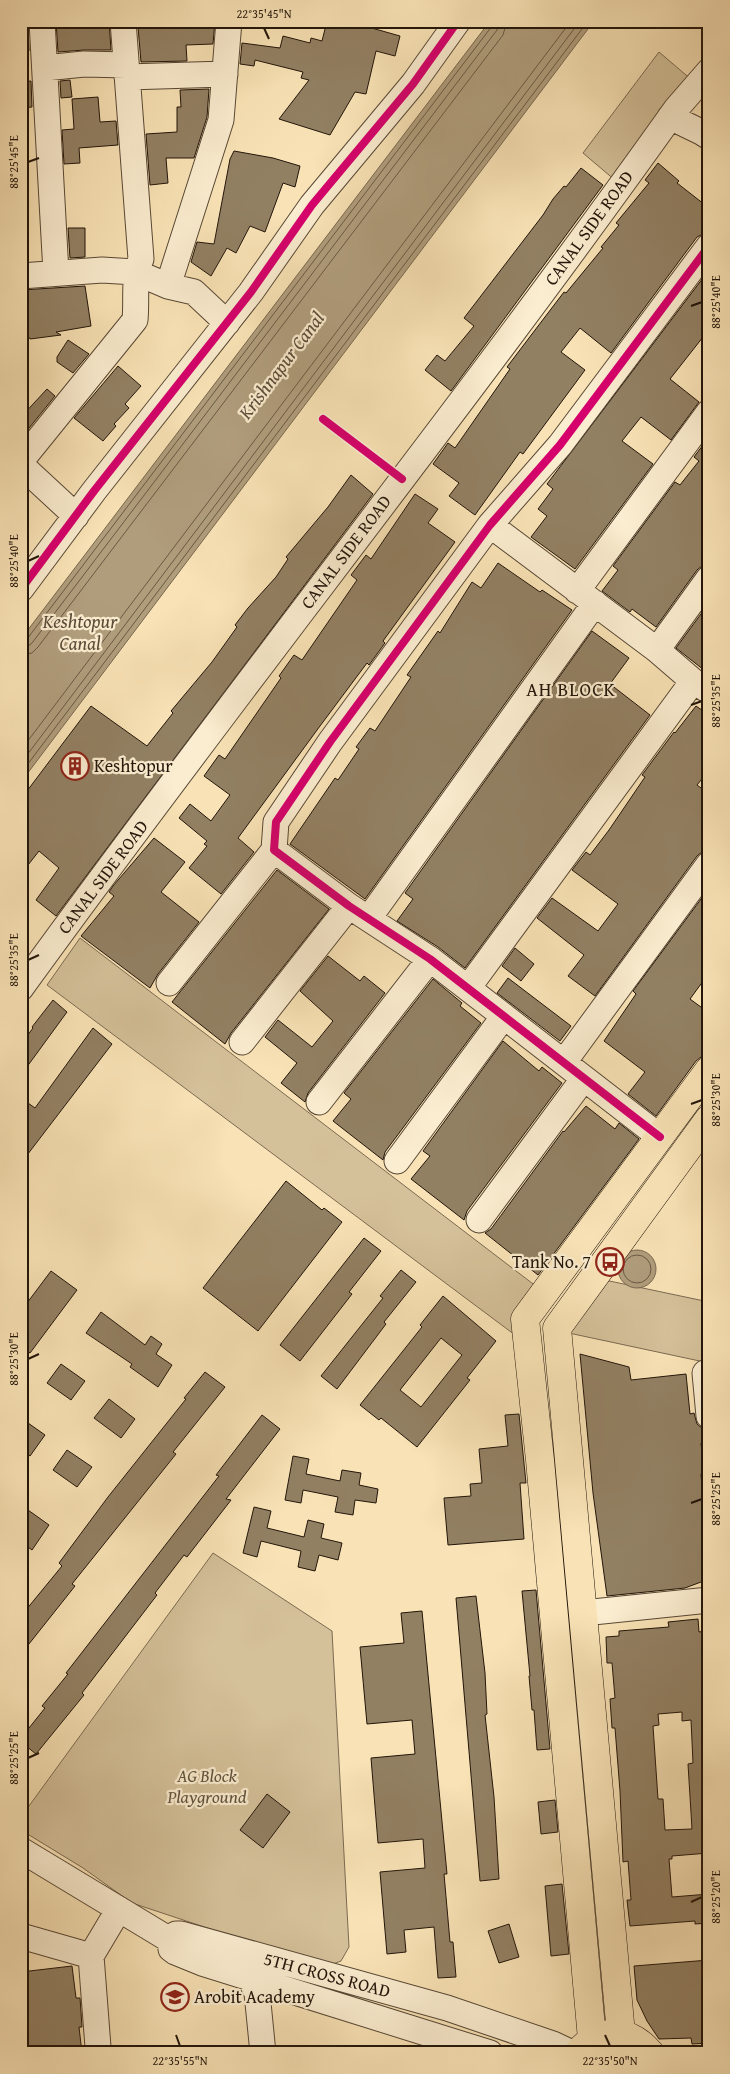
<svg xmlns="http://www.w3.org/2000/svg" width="730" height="2074" font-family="'Gentium Book Plus',serif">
	<rect width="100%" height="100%" fill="#f9e3b6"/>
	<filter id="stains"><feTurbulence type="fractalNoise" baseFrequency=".004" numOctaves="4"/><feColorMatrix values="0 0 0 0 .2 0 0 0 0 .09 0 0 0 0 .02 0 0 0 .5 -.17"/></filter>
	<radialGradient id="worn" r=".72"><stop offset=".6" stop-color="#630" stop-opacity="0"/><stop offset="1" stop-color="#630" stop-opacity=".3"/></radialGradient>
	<!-- green -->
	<path fill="#d4c099" stroke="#7b6a52" d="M659 52 693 81 616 181 583 153Z
		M80 938 541 1290 515 1335 47 985Z
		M600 1279 709 1302V1363L564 1332Z
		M213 1553 332 1631 349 1947 341 1961 325 1967 132 1903 83 1868 21 1830V1817Z
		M612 2045 634 2053H593Z"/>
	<!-- water -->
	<path fill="#b09d7c" stroke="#77674e" d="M490 21H594L21 782V639Z
		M618 1269a19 19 0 1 1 38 0a19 19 0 1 1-38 0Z"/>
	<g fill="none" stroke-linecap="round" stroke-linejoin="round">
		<!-- shore -->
		<path stroke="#695943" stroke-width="1" d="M21 641 27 639 492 26 493 21
			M21 648 27 647 32 643 497 30 499 21
			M21 655 32 653 38 647 503 35 507 21
			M21 750 571 21
			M21 763 580 21
			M21 773 588 21
			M623 1269a14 14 0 1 1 28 0a14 14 0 1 1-28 0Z"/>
	</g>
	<!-- building -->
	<path fill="#928063" stroke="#22150a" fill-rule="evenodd" d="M21 21H28L29 51 21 52Z
		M56 21H109L111 50H84L58 52Z
		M189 21H215L213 44 186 45 187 61 141 62 138 27 155 26V28L189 25Z
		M327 21H362L361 25 400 36 395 56 376 51 366 94 355 92 330 135 279 119 309 80 301 78 303 72 255 60 254 66 240 64 242 43 280 48 283 36 310 43 311 38 322 41Z
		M70 80 72 97 61 98 60 81Z
		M31 81 32 107 21 108V82Z
		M209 89 207 117 194 158H166L168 183 150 185 146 134 177 132V107H181L180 90Z
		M98 97 100 122 116 121 118 145 79 148 80 163 64 164 62 130 74 129 72 99Z
		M234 151 273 158 300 166 295 187 283 183 265 232 250 226 236 253 227 248 211 276 191 262 197 242 214 244 230 159Z
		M658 163 679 181 677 183 709 208V231L697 237 611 353 580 328 561 352 585 370 523 454 520 452 475 515 449 496 459 483 433 464 448 443 455 448 510 369 507 367 532 334 564 292 566 293 603 248 601 247 619 225 616 223 649 183 645 180Z
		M581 168 603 185 451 391 425 370 437 355 445 361 474 326 464 318 543 215 553 199 564 186 566 187Z
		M68 228H85V257L70 258Z
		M706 274 709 276V326L701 336 703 337 670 379 699 402 671 440 641 417 622 441 653 464 575 569 531 537 547 516 538 509 553 489 547 484Z
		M85 286 91 326 56 332 61 335 30 339V338L21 339V290Z
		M68 340 89 354 73 373 57 362V357Z
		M118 366 141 386 125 404 129 408 114 424 116 426 103 441 74 418Z
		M47 389 55 396 21 438V417Z
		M709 437V564L703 565 697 570 656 627 632 609 630 612 602 591 618 570 613 566 675 482 680 485 699 461 694 457Z
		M351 475 373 494 56 916 36 900 59 868 39 851 21 874V799L91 706 147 746 173 713 171 711 212 662 237 627 235 625 248 608 276 577 288 559 286 557 328 507Z
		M415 494 438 509 428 523 455 542 383 641 385 643 369 665 367 663 320 726 238 838 254 852 221 894 189 868 207 846 204 844 207 841 179 818 190 804 211 821 230 795 204 776 219 755 225 759 281 678 279 676 294 655 302 660 357 580 351 575 366 555 371 559Z
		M498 563 540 592 542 590 572 610 365 899 290 844 335 778 338 780 359 749 356 747 370 728 375 731 411 677 407 675 438 631 440 633 472 582 481 588Z
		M709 603V674L676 648Z
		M592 631 629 658 610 684 650 715 465 968 438 947 397 921 413 899 405 893Z
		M696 706 709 715V770L697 785 709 794V850L703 851 697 856 595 996 568 976 584 955 537 918 552 898 598 931 618 904 572 870 586 852 590 855 609 830 645 777 642 775 674 732 675 733Z
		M154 838 185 862 161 892 199 922 158 974 150 988 81 936 114 896 109 892 113 886Z
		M277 870 329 909 231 1033 225 1044 172 1002Z
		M701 899 709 904V973L690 999 709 1013V1055L702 1056 696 1061 656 1116 628 1094 645 1072 604 1041 636 994 633 991Z
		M515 948 534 964 521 981 502 966Z
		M328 956 360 981 364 976 385 993 308 1093 305 1102 281 1083 297 1063 265 1037 278 1020 312 1047 333 1021 300 991Z
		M508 978 571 1026 560 1041 497 993Z
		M433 979 462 1003 460 1006 481 1023 385 1152 383 1160 333 1121 351 1099 344 1093Z
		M53 1000 67 1012 21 1075V1044L33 1028 32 1027Z
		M93 1028 112 1044 21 1163V1112L28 1103 35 1108Z
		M503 1041 539 1071 542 1067 562 1083 467 1211 464 1220 411 1179 430 1156 423 1151Z
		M586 1106 615 1129 619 1123 639 1139 538 1275 485 1233 491 1229 563 1131 564 1132Z
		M286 1181 322 1210 324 1208 342 1222 258 1331 203 1288Z
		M364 1238 381 1251 349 1292 352 1294 300 1361 280 1345Z
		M401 1270 416 1282 384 1322 386 1324 337 1389 321 1376 383 1298 380 1296Z
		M51 1271 77 1290 30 1353 21 1347V1311Z
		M443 1296 496 1341 467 1378 470 1380 417 1447 381 1418 379 1420 360 1405 422 1327 420 1325ZM441 1338 462 1355 421 1407 400 1390Z
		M101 1312 145 1345 151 1336 162 1344 156 1354 172 1365 158 1387 130 1367 132 1364 86 1333Z
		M580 1354 629 1367 631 1380 686 1374 690 1414 694 1413 697 1424 703 1429 704 1442 701 1443 704 1474H701L709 1579 685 1588 607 1596 593 1493Z
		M61 1364 85 1381 71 1400 47 1383Z
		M205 1372 225 1387 173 1452 176 1454 72 1584 75 1586 21 1654V1616L62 1566 59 1563 108 1497 186 1399 184 1398Z
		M109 1399 135 1419 121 1438 94 1418Z
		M519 1414 526 1483H520L524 1539 448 1545 444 1498 471 1496 470 1484 482 1483 479 1449 508 1446 505 1415Z
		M262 1415 280 1429 226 1499 231 1500 187 1557 184 1555 155 1593 157 1595 82 1693 84 1695 36 1754 21 1742V1738L45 1708 42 1706 68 1674 66 1673 219 1476 216 1475Z
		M21 1418 45 1435 30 1456 21 1449Z
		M67 1450 92 1467 77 1487 53 1470Z
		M293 1456 309 1459 306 1474 340 1481 342 1470 361 1473 359 1485 378 1489 376 1503 355 1500 353 1515 335 1512 338 1497 303 1490 301 1503 285 1500Z
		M21 1505 49 1525 32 1550 21 1542Z
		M254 1507 271 1511 267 1528 304 1537 308 1520 324 1524 321 1538 342 1543 338 1560 319 1555 315 1571 298 1567 301 1551 261 1541 257 1557 243 1553Z
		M536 1590 550 1749 537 1750 534 1710H532L529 1676H530L522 1591Z
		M476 1596 485 1673 487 1714 485 1715 494 1797 499 1879 480 1881 456 1598Z
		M422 1611 447 1874H444L450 1942H453L456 1977 438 1978 434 1927 404 1930 406 1952 387 1954 380 1872 425 1868 423 1839 378 1843 371 1758 415 1754 412 1720 367 1724 360 1647 404 1643 401 1613Z
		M698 1619 699 1632 705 1631 709 1660V1853L672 1856V1859H669L672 1897 709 1894V1923L695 1924V1921L630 1926 627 1900H631L628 1861 623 1862 620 1791 615 1728H612L610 1699 615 1698 612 1663H607L606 1637 619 1636V1631L669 1627 668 1622ZM682 1712V1721L691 1720 693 1763 688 1764 692 1829 665 1830 663 1799H658L653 1726 659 1725 658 1714Z
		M267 1794 290 1812 263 1848 240 1830Z
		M555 1800 558 1832 541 1834 538 1802Z
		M562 1884 569 1954 551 1956 545 1886Z
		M509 1924 519 1957 499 1963 488 1931Z
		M709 1960V2043L692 2044 691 2038 659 2039 647 2021 637 2000 634 1966Z
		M72 1966 76 1998H80L82 2027H79L82 2053H21V1972Z"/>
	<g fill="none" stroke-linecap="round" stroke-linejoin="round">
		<defs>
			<path id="minor" d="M42 21 56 273
				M45 68 84 64 126 65 127 77 225 74
				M670 117 701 132 709 137
				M21 276 102 270 135 272 168 286 194 292 227 323
				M168 286 221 120 229 21
				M21 461 135 320C137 300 133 278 141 259L123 21
				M21 465 76 516
				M490 525 657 650 693 681 709 691
				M21 589 94 491 251 292 312 205 413 84 458 21
				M577 591 709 412
				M657 650 709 578
				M369 918 595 603
				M169 983 274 850
				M21 988C235 692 464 407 676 109L709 71
				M468 988 693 681
				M242 1042 349 906
				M564 1062 709 864
				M319 1102 430 959
				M660 1137 430 959 349 906 274 850 276 822 330 742 490 525 560 445 709 246
				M397 1161 504 1016
				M479 1220 584 1078
				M705 1373 709 1416
				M583 1613 709 1600
				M21 1850 170 1940
				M21 1936 91 1956 98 2047
				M170 1940 176 1934H181L447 2008 553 2044 572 2053
				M170 1940 171 1949 175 1952 202 1963 490 2053
				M91 1956 119 1909
				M249 1977 257 1993 263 2053"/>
			<path id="major" d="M621 2034 557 1328 709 1119
				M592 2039 540 1460 525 1319 709 1070
				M578 2053C599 2027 629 2028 650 2053"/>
		</defs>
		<!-- minor casing -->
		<use href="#minor" stroke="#584835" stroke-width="27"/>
		<!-- major casing -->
		<use href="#major" stroke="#22150a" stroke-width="29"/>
		<!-- minor -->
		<use href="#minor" stroke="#fbedd0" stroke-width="25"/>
		<!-- major -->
		<use href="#major" stroke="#f9e3b6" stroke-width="28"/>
		<defs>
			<path id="cycleway" d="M323 419 402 479
				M21 589 94 491 251 292 312 205 413 84 458 21
				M660 1137 430 959 349 906 274 850 276 822 330 742 490 525 560 445 709 246"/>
		</defs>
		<!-- cycleway casing -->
		<use href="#cycleway" stroke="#fbedd0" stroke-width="11"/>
		<!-- cycleway -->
		<use href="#cycleway" stroke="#d6006c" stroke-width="8"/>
	</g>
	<!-- ticks -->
	<path fill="none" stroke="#22150a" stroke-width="2" d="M264 28 269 39M28 162 39 158M691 306 702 302M28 561 39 556M691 705 702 701M28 960 39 955M691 1104 702 1100M28 1359 39 1354M691 1503 702 1499M28 1758 39 1753M691 1902 702 1897M176 2035 180 2046M605 2035 610 2046"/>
	<!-- icons -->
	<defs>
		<symbol id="building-ring" viewBox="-11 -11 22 22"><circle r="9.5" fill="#fbedd0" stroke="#8f2418" stroke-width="1.5"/><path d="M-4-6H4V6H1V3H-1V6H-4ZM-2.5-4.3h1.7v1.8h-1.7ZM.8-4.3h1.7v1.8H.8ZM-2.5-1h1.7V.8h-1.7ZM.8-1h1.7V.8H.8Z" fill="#8f2418"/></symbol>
		<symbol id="bus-ring" viewBox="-11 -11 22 22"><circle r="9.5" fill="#fbedd0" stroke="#8f2418" stroke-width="1.5"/><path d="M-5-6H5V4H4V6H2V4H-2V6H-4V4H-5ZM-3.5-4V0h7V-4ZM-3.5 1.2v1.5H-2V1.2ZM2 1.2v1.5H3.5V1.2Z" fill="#8f2418"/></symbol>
		<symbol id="school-ring" viewBox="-11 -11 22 22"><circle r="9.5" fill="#fbedd0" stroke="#8f2418" stroke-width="1.5"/><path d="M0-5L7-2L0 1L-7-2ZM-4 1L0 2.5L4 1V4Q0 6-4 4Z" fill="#8f2418"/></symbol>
	</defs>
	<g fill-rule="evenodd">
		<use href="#building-ring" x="59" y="750" width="32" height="32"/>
		<use href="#bus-ring" x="594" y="1246" width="32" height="32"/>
		<use href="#school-ring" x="159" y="1981" width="32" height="32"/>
	</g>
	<g text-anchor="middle" stroke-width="4.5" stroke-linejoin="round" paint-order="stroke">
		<!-- street labels -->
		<g font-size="18" fill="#22150a" stroke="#fbedd0">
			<text transform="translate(589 228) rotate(-54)" y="6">CANAL SIDE ROAD</text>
			<text transform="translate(346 552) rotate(-53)" y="6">CANAL SIDE ROAD</text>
			<text transform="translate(103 877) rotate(-53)" y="6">CANAL SIDE ROAD</text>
			<text transform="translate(327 1975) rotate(15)" y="6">5TH CROSS ROAD</text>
		</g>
		<!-- poi labels -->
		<g font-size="18" fill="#22150a" stroke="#fbedd0" text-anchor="start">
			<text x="94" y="772">Keshtopur</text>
			<text x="591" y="1268" text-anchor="end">Tank No. 7</text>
			<text x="194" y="2003">Arobit Academy</text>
		</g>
		<!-- park labels -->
		<g font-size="18" font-style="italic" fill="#60513c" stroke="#fbedd0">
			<text x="207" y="1782">AG Block<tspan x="207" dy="21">Playground</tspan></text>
		</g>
		<!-- water labels -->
		<g font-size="19" font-style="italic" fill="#5b4b38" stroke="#fbedd0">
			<text transform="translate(281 365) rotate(-53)" y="7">Krishnapur Canal</text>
			<text x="80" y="628">Keshtopur<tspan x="80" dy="22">Canal</tspan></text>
		</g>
		<!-- neighbourhood labels -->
		<g font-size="19" letter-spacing="1" fill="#22150a" stroke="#fbedd0">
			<text x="571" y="696">AH BLOCK</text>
		</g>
	</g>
	<!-- margin -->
	<rect width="730" height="2074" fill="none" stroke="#f9e3b6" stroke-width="55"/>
	<rect x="28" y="28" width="674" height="2018" fill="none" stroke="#22150a" stroke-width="2"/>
	<g font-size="12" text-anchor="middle" fill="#22150a">
		<text x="264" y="18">22°35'45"N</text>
		<text transform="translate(14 162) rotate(-90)" y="4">88°25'45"E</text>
		<text transform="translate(716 302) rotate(-90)" y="4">88°25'40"E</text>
		<text transform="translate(14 561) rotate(-90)" y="4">88°25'40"E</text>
		<text transform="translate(716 701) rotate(-90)" y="4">88°25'35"E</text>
		<text transform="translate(14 960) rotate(-90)" y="4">88°25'35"E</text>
		<text transform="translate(716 1100) rotate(-90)" y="4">88°25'30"E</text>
		<text transform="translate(14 1359) rotate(-90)" y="4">88°25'30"E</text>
		<text transform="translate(716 1499) rotate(-90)" y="4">88°25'25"E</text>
		<text transform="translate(14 1758) rotate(-90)" y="4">88°25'25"E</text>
		<text transform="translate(716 1897) rotate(-90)" y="4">88°25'20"E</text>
		<text x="180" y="2065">22°35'55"N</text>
		<text x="610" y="2065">22°35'50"N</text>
	</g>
	<rect width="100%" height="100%" filter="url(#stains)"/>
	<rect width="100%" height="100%" fill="url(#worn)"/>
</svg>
